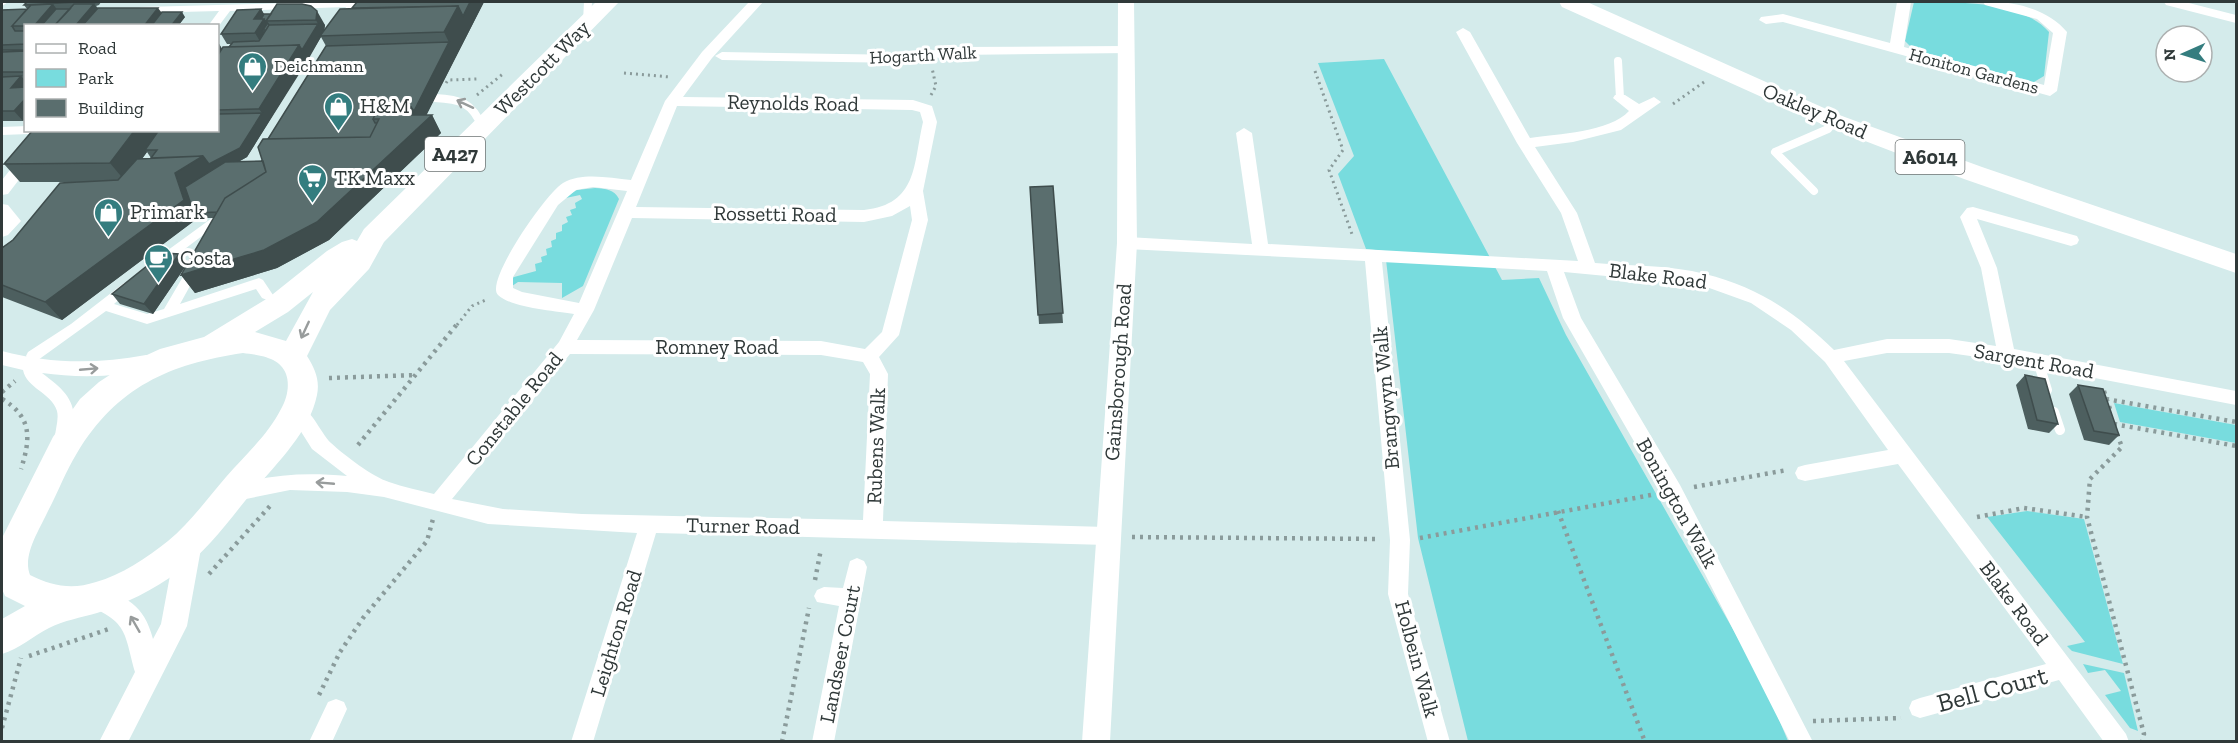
<svg xmlns="http://www.w3.org/2000/svg" width="2238" height="743" font-family="'Zilla Slab',serif">
	<rect width="100%" height="100%" fill="#d4ebeb"/>
	<!-- green -->
	<path fill="#78dcde" d="M1914 2C1953 2 2022 0 2049 32L2044 76 2034 82 2022 80 1914 50 1905 41Z
		M1384 59 1502 280 1539 278 1566 335 1764 684 1788 741H1468L1418 538 1385 251 1366 249 1338 174 1354 156 1318 63Z
		M595 188C606 189 614 189 619 199L583 286 562 298V283L518 282 509 288 508 282 514 277 536 271 535 264 542 262 541 257 547 255 546 249 552 247 551 241 556 239V233L562 231V225L568 222 566 217 572 215 570 210 576 208 575 203 582 199 580 195 561 199 577 190Z
		M2114 403 2236 425V443L2120 422Z
		M2027 511 2084 519 2123 664 2072 651 2067 646 2085 642 1987 517Z
		M2083 664 2124 673 2138 731 2130 728 2105 695 2121 691 2105 670 2088 673Z"/>
	<g fill="none" stroke-linecap="round" stroke-linejoin="round">
		<!-- path-far1 -->
		<path stroke="#8a9b9b" stroke-width="3" stroke-dasharray="2 4" stroke-linecap="butt" d="M1315 71 1343 150 1329 170 1353 237
			M624 73 670 77
			M446 83 448 80 477 79
			M477 95 504 73
			M931 95 936 86 932 68
			M1673 104 1704 82
			M457 325 472 306 488 299"/>
		<!-- path -->
		<path stroke="#8a9b9b" stroke-width="4.5" stroke-dasharray="3 5" stroke-linecap="butt" d="M329 378 417 375
			M2104 391 2110 409
			M2 392 15 381
			M2 399C32 417 31 438 21 469
			M2106 399 2236 422
			M2114 424 2236 446
			M2117 434 2122 447 2090 479 2087 517 2144 734 2142 742
			M358 445 458 323
			M1694 487 1787 470
			M1558 511 1645 742
			M1977 517 2024 508 2087 517
			M1132 537 1379 539
			M1420 538 1651 495
			M209 574 270 506
			M815 580 821 549
			M29 656 109 629
			M319 695 340 652 363 618 427 541 433 519
			M1813 721 1901 718
			M2 728 21 658
			M782 742 809 608"/>
		<!-- service-far1 -->
		<path stroke="#fff" stroke-width="8" d="M587 22 588 2
			M1618 61 1620 98
			M435 98C460 99 473 103 482 127
			M2 131 28 130
			M1814 191 1775 152 1828 129 1834 121"/>
		<!-- service -->
		<path stroke="#fff" stroke-width="10" d="M2038 361 2047 390
			M2054 412 2060 430"/>
		<!-- pedestrian -->
		<path fill="#fff" fill-rule="evenodd" d="M2 2H8L2 6Z
			M334 2H359L344 26 340 27 335 24 346 7 230 11 218 27 208 26 219 11 141 13 136 10 141 7Z
			M223 210 227 211 229 214 227 217 161 267H153L151 264 153 261Z
			M195 262 201 266 180 304 259 278 263 280 273 295 267 300 262 298 256 289 147 324 106 311 38 360H28L26 356 28 352 71 324 124 283H132L134 286 114 304 147 314 164 309 191 263Z"/>
		<!-- minor -->
		<path fill="#fff" fill-rule="evenodd" d="M749 2H763L712 58 683 97 913 100 932 106 937 122 923 191 928 220 899 335 879 357 888 374 883 521 1107 527 1114 530 1117 536 1114 542 1107 545 656 533 593 742H571L637 533 488 524 384 497 347 492 290 490 236 501 229 499 226 493 229 487C268 474 306 472 347 476L312 449 288 411 290 406C309 400 319 432 331 443 344 455 373 477 389 482 403 487 419 490 434 494L559 342 574 314C555 311 512 308 498 295 484 282 547 192 563 183 583 172 609 178 631 180L665 101 702 52ZM677 106 912 110 920 112 923 122C913 165 918 204 864 210L636 207ZM593 187 627 191 579 303 522 292 513 288V277L558 205 576 190ZM910 206 912 220 882 332 865 349 821 341 577 340 594 310 632 218 864 222 892 216ZM570 354 821 355 863 362 870 374 863 520 582 514 503 509 452 499Z
			M1897 2H1911L1904 47 2044 85 2053 33 2037 19 1985 5 1983 2C2012 0 2048 9 2067 32L2057 91 2050 96 1783 22 1766 24 1759 20 1761 17 1783 14 1890 43Z
			M2164 2H2185L2236 15V23L2166 5Z
			M1463 28 1470 32 1530 138C1557 134 1610 132 1629 111L1613 98 1615 95H1625L1639 104 1654 97 1661 102 1621 130 1573 142 1535 147 1577 213 1595 263C1631 266 1671 265 1705 274 1758 287 1796 313 1834 350L1887 339H1949L1996 346 1981 268 1960 217 1967 208 1973 207 2077 236 2079 240 2077 244 2071 246 1977 219 1997 268 2014 349 2236 391V405L2006 361 1949 353H1887L1844 361 2126 734 2129 742H2104L2059 680 1920 718 1912 715 1909 708 1912 701 1920 698 2046 664 1898 464 1805 481 1798 479 1795 473 1798 467 1805 465 1888 450 1825 362 1791 330 1751 303 1701 285 1564 272 1581 318 1680 485 1813 742H1790L1666 497 1563 318 1547 271 1382 262 1410 540 1408 594 1450 742H1428L1388 594 1390 540 1365 261 1127 249 1121 247 1119 243 1121 239 1127 237 1252 244 1236 133 1244 128 1252 133 1268 244 1578 261 1561 213 1517 143 1456 32Z
			M1125 46 1132 50 1130 53 955 55 904 63 722 60 715 56 722 52 904 55 955 47Z
			M42 130H57L8 194 2 195V180Z
			M2 204 8 205 21 221 8 235 2 237Z
			M2 351C50 364 97 364 146 355L152 357 155 362 152 367C118 378 78 378 42 373 63 389 76 399 74 426 74 434 74 442 71 449L64 452 57 449C51 437 60 423 57 411 51 392 27 389 23 370L2 365Z
			M857 558 864 561 867 567 834 742H812L839 606 817 602 814 596 817 590 824 587 843 588 850 561Z
			M336 699 344 702 347 709 332 742H309L328 702Z"/>
		<!-- tertiary -->
		<path fill="#fff" fill-rule="evenodd" d="M1118 2H1134L1137 243 1110 742H1082L1117 243Z
			M189 532 198 535 202 543 187 626 128 742H99L135 672C124 632 128 622 86 605L82 597 86 589 95 586C126 597 144 604 153 639L161 624 176 543 180 535Z"/>
		<!-- primary -->
		<path fill="#fff" fill-rule="evenodd" d="M1559 2H1587L1842 116 1982 167 2236 254V273L1964 179 1826 126 1562 7Z"/>
		<!-- trunk -->
		<path fill="#fff" fill-rule="evenodd" d="M596 2H619L384 242 369 269 330 310 307 356C315 369 320 380 317 395 309 434 274 466 249 496 227 523 207 551 178 572 153 590 125 604 97 613 80 618 65 620 49 628 33 636 19 649 2 654V619L25 606 5 596 2 589V538L53 437 80 399 99 382 125 365 160 349 204 337 268 298 327 251 342 242 352 239 357 241 364 229ZM313 292 286 341 255 332 288 312ZM243 353C258 355 280 357 286 374 290 385 287 399 281 409 268 435 245 455 226 477 207 499 190 523 168 541 147 558 121 575 96 582 72 590 52 586 30 575 22 555 40 529 48 511 58 492 66 471 77 453 117 387 169 364 243 353Z"/>
	</g>
	<!-- wall -->
	<path fill="#4d5f5f" fill-rule="evenodd" d="M27 2H101L99 5 96 6 98 8 162 12 185 17 178 26H26V118L23 121H2V10L27 9 24 5Z
		M357 2H484L426 115H432L441 133 329 240 277 268 195 293 181 275 214 218H198L62 320 2 297V248L87 182H20L4 164 218 130V42L222 49 229 47 231 44H227L221 34 261 9 264 14H271L302 4 325 25 324 30 352 8ZM321 37 326 46 268 139 263 161H240L247 157ZM147 152 151 158 142 159Z
		M1053 186 1063 323 1039 324 1030 187Z
		M179 254 187 264 153 314 120 304 112 294Z
		M2025 375 2058 424 2049 433 2028 429 2016 385Z
		M2078 385 2119 435 2109 445 2084 440 2069 394Z"/>
	<!-- shaded-wall -->
	<path fill="#3f4d4d" d="M470 2H484L456 57 444 32 458 6Z
		M53 4 63 18 57 25 26 26Z
		M94 4 105 18 98 26 62 25Z
		M158 8 165 17 159 26H144Z
		M261 9 267 19 266 22 270 29 263 30 266 35 261 43 255 33 254 19Z
		M317 11 325 25 324 34 320 36 321 37 308 60 302 50 318 24 316 20Z
		M182 12 185 17 178 26H171Z
		M218 42 222 49 218 56Z
		M449 42 456 57 422 124 432 115 441 133 329 240 277 268 195 293 181 275 407 115Z
		M299 45 308 60 247 157 216 174 194 213 198 218 62 320 45 302 175 173 262 113 259 109Z
		M21 76 26 82V90L11 88Z
		M26 98V118L23 121 14 111Z
		M135 130H163L145 150 147 152 125 181 110 163Z
		M179 254 187 264 153 314 144 304Z"/>
	<!-- building -->
	<path fill="#5a6e6e" stroke="#3f4d4d" stroke-width="1.5" d="M27 2H80L24 5Z
		M357 2H470L463 16 458 6 352 8Z
		M53 4 34 26H12L31 5Z
		M74 4H94L76 25 54 26Z
		M277 4H302L311 6 317 11 316 20 266 21Z
		M458 6 444 32 320 36 340 9Z
		M98 8H158L144 26H82Z
		M27 9 12 26 15 31H26V44L2 45V10Z
		M56 9H70L54 26H41Z
		M261 9 254 19H264L255 33 221 34 237 10Z
		M162 12H182L171 26H151Z
		M264 14H271L266 21 269 25 266 30H263L267 24 264 19H261Z
		M318 24 302 50 299 45 229 47 233 42 259 41 269 25Z
		M449 42 414 111 411 107H379L373 119 375 123H377L370 137 268 139 326 46Z
		M299 45 259 109 218 110V55L223 47Z
		M2 50H26V51L2 52Z
		M26 51V72H2V52Z
		M21 76 11 88 26 87V98L14 111H2V77Z
		M379 107H411L407 115H432L317 222 264 250 181 275 225 198 266 172 258 147 263 139 370 137 379 119H373Z
		M262 113 240 148 209 164 203 156 151 158 157 150H145L159 130H218V114Z
		M33 130H135L110 163 4 164Z
		M203 156 175 173 184 200 45 302 2 285V248L13 240 60 183 118 180 137 159Z
		M263 161 266 172 225 198 217 212 194 213 185 187 225 162Z
		M1053 186 1063 313 1038 315 1030 187Z
		M163 253 179 254 144 304 112 294Z
		M2025 375 2045 379 2058 424 2037 420Z
		M2078 385 2103 389 2119 435 2094 431Z"/>
	<!-- one-way arrows -->
	<defs><path id="oneway-shaft" d="M-6 0H5M1.5-3L5.5 0L1.5 3" fill="none" stroke-width="1.6" stroke-linecap="round" stroke-linejoin="round" transform="scale(1.5)"/></defs>
	<g stroke="#989c9c">
		<use href="#oneway-shaft" transform="translate(465 104) rotate(-155)"/>
		<use href="#oneway-shaft" transform="translate(305 330) rotate(115)"/>
		<use href="#oneway-shaft" transform="translate(89 369) rotate(-5)"/>
		<use href="#oneway-shaft" transform="translate(325 483) rotate(-175)"/>
		<use href="#oneway-shaft" transform="translate(135 624) rotate(-120)"/>
	</g>
	<!-- icons -->
	<defs>
		<symbol id="shop-pin" viewBox="-11 -11 22 30"><path d="M0 17L-7.5 6A9.5 9.5 0 1 1 7.5 6Z" fill="#347d7f" stroke="#fff"/><path d="M-5-2.5h2.3a2.7 3.5 0 0 1 5.4 0H5L5.5 6h-11ZM-1.5-2.5h3a1.5 2.3 0 0 0-3 0Z" fill="#fff"/></symbol>
		<symbol id="supermarket-pin" viewBox="-11 -11 22 30"><path d="M0 17L-7.5 6A9.5 9.5 0 1 1 7.5 6Z" fill="#347d7f" stroke="#fff"/><path d="M-6-5.5h2.5l.6 2H6L4.5 2H-2.5L-4.4-4H-6ZM-1.5 3.2a1.3 1.3 0 1 0 .1 0ZM3 3.2a1.3 1.3 0 1 0 .1 0Z" fill="#fff"/></symbol>
		<symbol id="cafe-pin" viewBox="-11 -11 22 30"><path d="M0 17L-7.5 6A9.5 9.5 0 1 1 7.5 6Z" fill="#347d7f" stroke="#fff"/><path d="M-5.5-4.5H6V0H3Q3 3.5 0 3.5H-2.5Q-5.5 3.5-5.5 0ZM3-3.2v2h1.7v-2ZM-6 4.5H4V6H-6Z" fill="#fff"/></symbol>
	</defs>
	<g fill-rule="evenodd">
		<use href="#shop-pin" x="236" y="50" width="33" height="45"/>
		<use href="#shop-pin" x="322" y="90" width="33" height="45"/>
		<use href="#supermarket-pin" x="296" y="162" width="33" height="45"/>
		<use href="#shop-pin" x="92" y="196" width="33" height="45"/>
		<use href="#cafe-pin" x="142" y="242" width="33" height="45"/>
	</g>
	<g text-anchor="middle" stroke-width="6" stroke-linejoin="round" paint-order="stroke">
		<!-- far-street labels -->
		<g font-size="18" fill="#303939" stroke="#fff">
			<text transform="translate(923 55) rotate(-3)" y="6">Hogarth Walk</text>
			<text transform="translate(1974 71) rotate(15)" y="6">Honiton Gardens</text>
		</g>
		<!-- far-poi labels -->
		<g font-size="18" fill="#303939" stroke="#fff" text-anchor="start">
			<text x="274" y="72">Deichmann</text>
		</g>
		<!-- shield labels -->
		<g fill="#fff" stroke="#6e7474" stroke-width="1.5">
			<rect x="425" y="137" width="60" height="34" rx="4.5"/>
			<rect x="1895.5" y="140" width="69" height="34" rx="4.5"/>
		</g>
		<g font-size="20" font-weight="bold" fill="#303939">
			<text x="455" y="161">A427</text>
			<text x="1930" y="164">A6014</text>
		</g>
		<!-- street labels -->
		<g font-size="21" fill="#303939" stroke="#fff">
			<text transform="translate(542 68) rotate(-45)" y="7">Westcott Way</text>
			<text transform="translate(793 103) rotate(1)" y="7">Reynolds Road</text>
			<text transform="translate(1815 111) rotate(23)" y="7">Oakley Road</text>
			<text transform="translate(775 214) rotate(1)" y="7">Rossetti Road</text>
			<text transform="translate(1658 276) rotate(7)" y="7">Blake Road</text>
			<text x="717" y="354">Romney Road</text>
			<text transform="translate(2034 361) rotate(10)" y="7">Sargent Road</text>
			<text transform="translate(1118 372) rotate(-86)" y="7">Gainsborough Road</text>
			<text transform="translate(1386 398) rotate(-95)" y="7">Brangwyn Walk</text>
			<text transform="translate(514 409) rotate(-51)" y="7">Constable Road</text>
			<text transform="translate(876 446) rotate(-88)" y="7">Rubens Walk</text>
			<text transform="translate(1677 503) rotate(61)" y="7">Bonington Walk</text>
			<text transform="translate(743 526) rotate(1)" y="7">Turner Road</text>
			<text transform="translate(2014 603) rotate(53)" y="7">Blake Road</text>
			<text transform="translate(616 633) rotate(-73)" y="7">Leighton Road</text>
			<text transform="translate(840 654) rotate(-79)" y="7">Landseer Court</text>
			<text transform="translate(1417 659) rotate(75)" y="7">Holbein Walk</text>
		</g>
		<!-- poi labels -->
		<g font-size="21" fill="#303939" stroke="#fff" text-anchor="start">
			<text x="360" y="113">H&amp;M</text>
			<text x="334" y="185">TK Maxx</text>
			<text x="130" y="219">Primark</text>
			<text x="180" y="265">Costa</text>
		</g>
		<!-- near-street labels -->
		<g font-size="26" fill="#303939" stroke="#fff">
			<text transform="translate(1992 689) rotate(-15)" y="9">Bell Court</text>
		</g>
	</g>
	<!-- border -->
	<rect width="2238" height="743" fill="none" stroke="#303939" stroke-width="6"/>
	<!-- legend -->
	<rect x="24" y="24" width="195" height="108" fill="#ffffff" stroke="#acb0b0" stroke-width="1.5"/>
	<rect x="36" y="44" width="30" height="9" fill="#ffffff" stroke="#acb0b0" stroke-width="1.5"/>
	<text x="78" y="54" font-size="18" fill="#303939">Road</text>
	<rect x="36" y="69" width="30" height="18" fill="#78dcde" stroke="#acb0b0" stroke-width="1.5"/>
	<text x="78" y="84" font-size="18" fill="#303939">Park</text>
	<rect x="36" y="99" width="30" height="18" fill="#5a6e6e" stroke="#acb0b0" stroke-width="1.5"/>
	<text x="78" y="114" font-size="18" fill="#303939">Building</text>
	<!-- north arrow -->
	<g transform="translate(2184 54) rotate(267)"><circle r="28" fill="#ffffff" stroke="#acb0b0" stroke-width="1.5"/>
	<path d="M0-4.5L10 22L0 15L-10 22Z" fill="#347d7f"/>
	<text y="-9" font-size="16" font-weight="bold" text-anchor="middle" fill="#303939">N</text>
	</g>
</svg>
